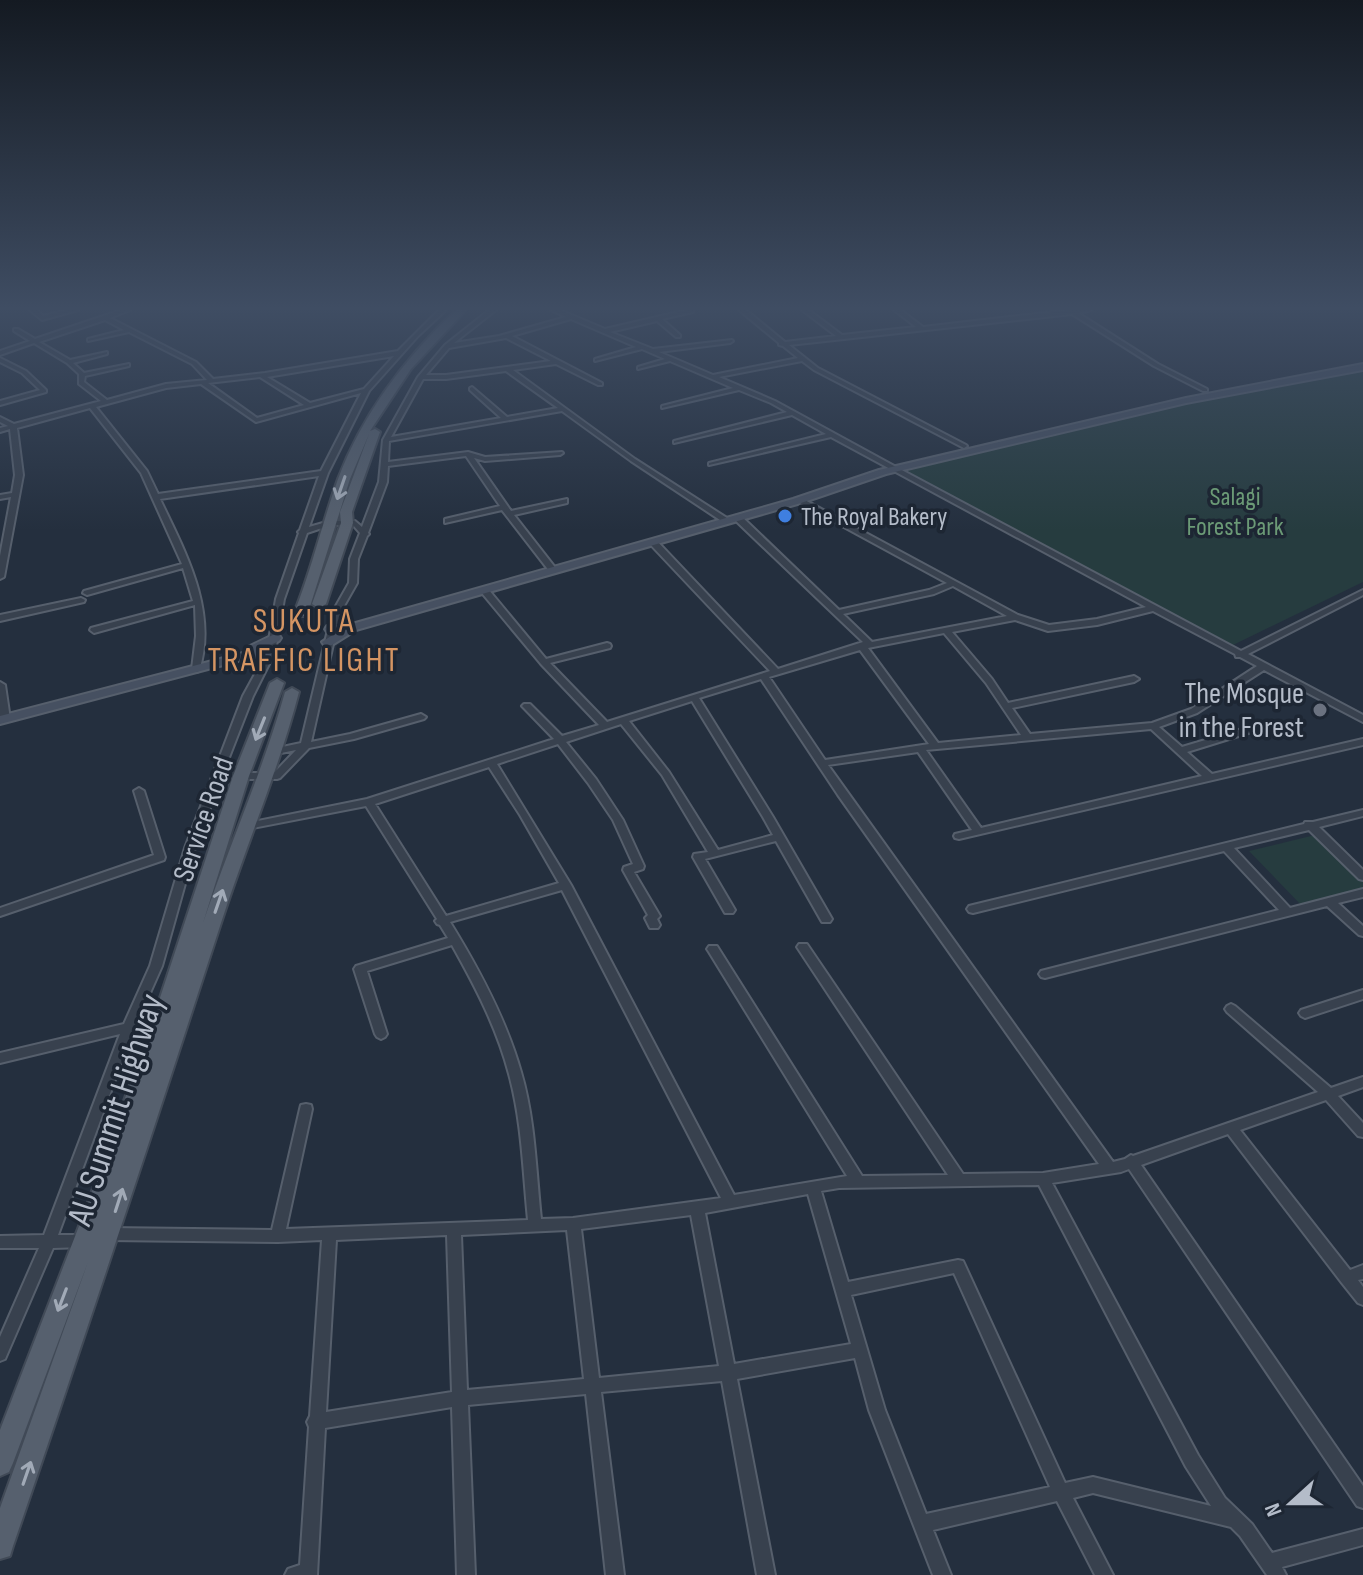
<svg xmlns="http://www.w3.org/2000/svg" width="1363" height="1575" font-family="'Sofia Sans Condensed',sans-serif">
	<rect width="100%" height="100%" fill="#242f3e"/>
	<!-- green -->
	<path fill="#263c3f" d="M1363 366V582L1233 645 903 472C1055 432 1207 389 1363 366Z
		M1315 835 1363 881V890L1302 906 1249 851Z"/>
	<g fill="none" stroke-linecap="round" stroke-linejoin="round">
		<defs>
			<path id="street" d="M30 310H37L43 316 67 310H78L42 320Z
				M121 310H130L110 318 196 362 213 379 265 373 398 351 439 310H446L418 336 369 391 328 473 309 527 330 521H355L362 527 379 482 383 440 418 377 445 345 489 310H496L454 343 499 336 566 317 551 310H560L605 329 687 310H693V312L662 319 680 335V337H676L657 321 610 332 653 349 732 340 733 341 730 343 659 352 713 375 798 358 783 346 779 345V343L739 310H746L785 342 836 336 802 310H809L842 335 916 327 894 310H901L923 327 1071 310H1092L1078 313 1158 364 1207 389V391H1203L1154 366 1072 314 789 345 818 368 966 445 967 446 964 448 814 370 802 361 719 377 775 401 896 467 1241 651 1363 590V595L1248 654 1363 715V722L1264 670 1197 713 1159 727 1182 747 1252 726H1258L1260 728 1258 730 1187 752 1212 774 1363 739V745L959 839 955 838 954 836 955 834 972 830 918 752 828 765 1113 1162 1125 1159 1131 1155 1133 1156 1318 1092 1227 1012 1225 1009 1227 1006 1231 1004 1235 1006 1331 1088 1363 1077V1087L1338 1096 1363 1123V1137L1358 1136 1326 1100 1240 1130 1350 1270 1363 1265V1279L1358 1280 1363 1287V1305L1358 1303 1342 1283 1228 1134 1141 1165 1363 1486V1508L1357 1506 1129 1169 1121 1172 1052 1183 1198 1455 1225 1498 1252 1524 1272 1553 1363 1529V1545L1282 1567 1286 1575H1267L1240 1536 1231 1527 1093 1493 1073 1498 1113 1575H1095L1057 1501 933 1530 951 1575H933L869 1410 855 1358 737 1379 775 1575H757L722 1381 601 1392 624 1575H606L586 1394 468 1405 475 1575H457L452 1407 325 1428 317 1575H285L288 1569 300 1565 309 1427 307 1422 310 1416 322 1240 278 1242 108 1240 103 1238 101 1234 103 1230 108 1228 272 1230 300 1109 301 1105 306 1104 311 1105 312 1109 286 1229 528 1220C523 1171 522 1121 509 1074 497 1028 475 986 452 945L367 971 387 1034 385 1037 381 1039 377 1037 375 1034 354 969 356 966 448 938 440 925 437 924 435 921 437 919 366 806 247 829 243 828 242 826 243 824 367 799 554 739 524 708 522 706 524 704H530L562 736 599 725 541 664 482 593V589H488L546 659 607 643 610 644 611 646 610 648 550 663 607 722 770 671 650 544V540H656L778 669 863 642 735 520V516H741L839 610 929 590 947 583 798 502V498H801L1018 615 1049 625 1097 619 1146 607 831 437 709 465V463L826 434 792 415 674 443V441L787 412 771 403 739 390 662 408V406L733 388 670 361 638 369V367L665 359 642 349 595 361V359L636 347 571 319 512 336 602 383V385H598L556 364 513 370 635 459 730 520 726 522H723L631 461 562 411 389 441 388 462 468 452 485 457 562 452 563 453 560 455 485 461 474 458 511 511 567 499V503L514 515 557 570 556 572H550L502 510 445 523V519L500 506 466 456 388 466 387 482 368 533 369 534 367 536 358 559 357 583 340 613 311 742 350 734 421 714 426 717 424 719 354 739 309 748 280 778 277 779H241L238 778 225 768 195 848 162 966 138 1020 163 1014 167 1016 169 1019 167 1022 133 1031 58 1235H85L90 1237 92 1241 90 1245 85 1247 53 1248 5 1359 0 1361V1337L39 1248H0V1236L44 1235 120 1034 0 1063V1053L124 1024 150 966 185 848 243 696 267 652 276 599 299 533 298 532 300 530 319 476 160 499C185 552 218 610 199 671L196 672 192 669 196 636 195 605 94 633 90 630 91 628 193 601 183 568 87 595 83 593 84 591 182 564 141 473 90 408 17 428 23 475 4 577 0 579V556L11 497 0 499V495L12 493 15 475 10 429 0 432V428L8 426 0 422V417L14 424 101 401 79 384V374L67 363 34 343 0 355V351L30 341 14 331V329H18L35 339ZM105 320 124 330 88 339V341L129 332 192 364 207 380 166 384 107 400 84 382 85 376 129 366V364L84 373 73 363 107 354V352L70 360 39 342ZM506 338 551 361 446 375H426L449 348ZM394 356 364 389 310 403 267 377ZM506 371 558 408 507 417 472 387 470 388V390L501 418 391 437 423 379H446ZM260 377 304 405 257 418 208 383ZM201 384 256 422 361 393 321 471 158 494 147 471 96 407 166 388ZM331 525H353L360 533 350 559 349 583 332 613 301 743 273 749 271 751 276 754 296 750 274 773H243L228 760 253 696 275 652 284 599 307 533ZM953 586 1007 616 872 642 843 614 934 594ZM1153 611 1235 654 1236 657H1240L1257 666 1191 709 1152 723 1030 734 1012 708 1134 682 1139 679 1134 676 1008 703 992 679 952 632 1015 620 1048 631 1097 625ZM944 633 986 683 1021 735 938 743 868 648ZM860 650 929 744 825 760 769 677ZM761 679 838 795 1099 1164 1043 1173 963 1174 807 944H799L797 947 799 950 948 1175 862 1176 717 946H709L707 949 709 952 847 1176 734 1195 571 885 497 764 558 744 588 783 613 820 633 864 624 867 623 870 648 915 645 918 650 928H658L660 925 657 919 660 916 634 872 643 869 644 866 623 820 596 779 566 742 621 724 662 775 708 852 694 854 693 857 725 913H733L735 910 705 859 776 841 822 922H830L832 919 773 817 699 698ZM692 701 763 817 773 835 718 850 669 772 629 721ZM1151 729 1202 776 981 828 926 750ZM489 767 520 815 559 883 446 916 375 804ZM562 890 721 1198 573 1218 541 1219C536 1171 535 1119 521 1072 506 1019 479 969 450 922ZM1039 1185 1186 1467 1211 1506 1093 1477 1065 1483 963 1261 958 1260 848 1282 821 1191 839 1188ZM808 1194 851 1344 734 1364 705 1213ZM691 1215 719 1366 599 1378 581 1229ZM567 1230 584 1379 467 1390 461 1235ZM447 1235 452 1392 326 1412 336 1240ZM954 1273 1050 1487 926 1514 885 1410 851 1295Z
				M0 358 26 371 46 390V392L0 405V401L40 390 22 373 0 362Z
				M81 598 85 600 84 602 0 621V615Z
				M0 682 5 685 10 719 5 722 2 721 0 717Z
				M139 788 144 791 165 857 164 860 0 916V908L154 855 134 791Z
				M1363 810V816L1319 827 1363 870V880L1359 879 1309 830 1234 848 1290 908 1363 889V897L1338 903 1363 926V936L1359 935 1327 906 1045 978 1041 977 1039 974 1041 971 1045 970 1279 910 1224 851 973 913 969 912 967 909 969 906 973 905 1304 824 1305 822H1313Z
				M1363 990V999L1305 1018 1301 1016 1299 1013 1301 1010Z"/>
			<path id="secondary" d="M1363 364V370L1186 403 886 474 801 503 356 630 332 645H324L322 642 337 632H327L325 629 327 626 352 624 793 499 879 470 1186 398Z
				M275 634 279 635 281 638 279 641 262 649H275L277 652 275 655 242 660 0 724V716L247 652 248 647Z"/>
			<path id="primary" d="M456 310H466L411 369 370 431 375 429 380 432 352 512 353 523 326 604 319 608 312 604 341 523 340 512 369 434 350 479 308 613 306 616H296L294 613C312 569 322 523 338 479 363 413 405 358 456 310Z
				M277 679 284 683 249 776 203 923C229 845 263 771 285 692L292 688 299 692C278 772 245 848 220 926 152 1134 84 1340 13 1546L10 1556 0 1559V1508L88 1262 13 1463 9 1472 0 1476V1430L86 1208 153 1019 233 776 270 683Z"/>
		</defs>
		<!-- street casing -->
		<use href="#street" stroke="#565f6c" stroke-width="4"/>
		<!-- secondary casing -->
		<use href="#secondary" stroke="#565f6c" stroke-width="4"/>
		<!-- primary casing -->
		<use href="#primary" stroke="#414a57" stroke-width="4"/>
		<!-- street -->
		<use href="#street" fill="#38414e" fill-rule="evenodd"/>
		<!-- secondary -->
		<use href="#secondary" fill="#465061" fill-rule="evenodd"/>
		<!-- primary -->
		<use href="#primary" fill="#56606e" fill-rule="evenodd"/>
	</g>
	<!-- one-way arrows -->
	<defs><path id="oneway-shaft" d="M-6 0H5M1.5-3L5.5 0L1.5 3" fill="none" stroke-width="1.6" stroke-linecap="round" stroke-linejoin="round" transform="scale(2)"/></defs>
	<g stroke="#a1aab7">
		<use href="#oneway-shaft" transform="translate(341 488) rotate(109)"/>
		<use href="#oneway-shaft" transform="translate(260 729) rotate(112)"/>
		<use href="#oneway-shaft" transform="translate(219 901) rotate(-71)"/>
		<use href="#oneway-shaft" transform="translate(119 1200) rotate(-72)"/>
		<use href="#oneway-shaft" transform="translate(62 1300) rotate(111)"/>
		<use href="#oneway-shaft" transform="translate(27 1473) rotate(-71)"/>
	</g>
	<!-- sky -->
	<linearGradient id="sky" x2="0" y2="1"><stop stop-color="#141a22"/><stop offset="0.58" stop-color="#3f4d63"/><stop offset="1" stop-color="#3f4d63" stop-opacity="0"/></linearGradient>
	<rect width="1363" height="531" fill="url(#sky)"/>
	<!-- markers -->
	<circle fill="#3f7fe0" stroke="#1d2633" stroke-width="3" cx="785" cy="516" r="8"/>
	<circle fill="#6b7280" stroke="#1d2633" stroke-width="3" cx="1320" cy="710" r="8"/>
	<g text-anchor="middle" stroke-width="7" stroke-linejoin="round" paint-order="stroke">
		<!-- far-park labels -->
		<g font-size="26" fill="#6b9a76" stroke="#1d2633">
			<text x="1235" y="505">Salagi<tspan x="1235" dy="30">Forest Park</tspan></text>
		</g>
		<!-- far-poi labels -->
		<g font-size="26" fill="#b4bcc9" stroke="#1d2633" text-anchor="start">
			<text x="801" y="525">The Royal Bakery</text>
		</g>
		<!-- poi labels -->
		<g font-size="30" fill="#b4bcc9" stroke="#1d2633" text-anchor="end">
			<text x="1304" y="703">The Mosque<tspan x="1304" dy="34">in the Forest</tspan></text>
		</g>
		<!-- street labels -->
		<g font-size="30" fill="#b4bcc9" stroke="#1d2633">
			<text transform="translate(203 819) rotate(-71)" y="10">Service Road</text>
		</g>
		<!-- quarter labels -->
		<g font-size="34" letter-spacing="2" fill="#d59563" stroke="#1d2633">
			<text x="304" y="632">SUKUTA<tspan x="304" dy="39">TRAFFIC LIGHT</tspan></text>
		</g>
		<!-- near-street labels -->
		<g font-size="36" fill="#b4bcc9" stroke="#1d2633">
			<text transform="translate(114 1109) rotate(-72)" y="13">AU Summit Highway</text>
		</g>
	</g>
	<!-- north arrow -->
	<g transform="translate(1291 1503) rotate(249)" stroke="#1d2633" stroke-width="6" paint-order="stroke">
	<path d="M0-6L14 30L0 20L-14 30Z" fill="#b4bcc9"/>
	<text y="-12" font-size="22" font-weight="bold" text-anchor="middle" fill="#b4bcc9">N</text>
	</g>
</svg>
